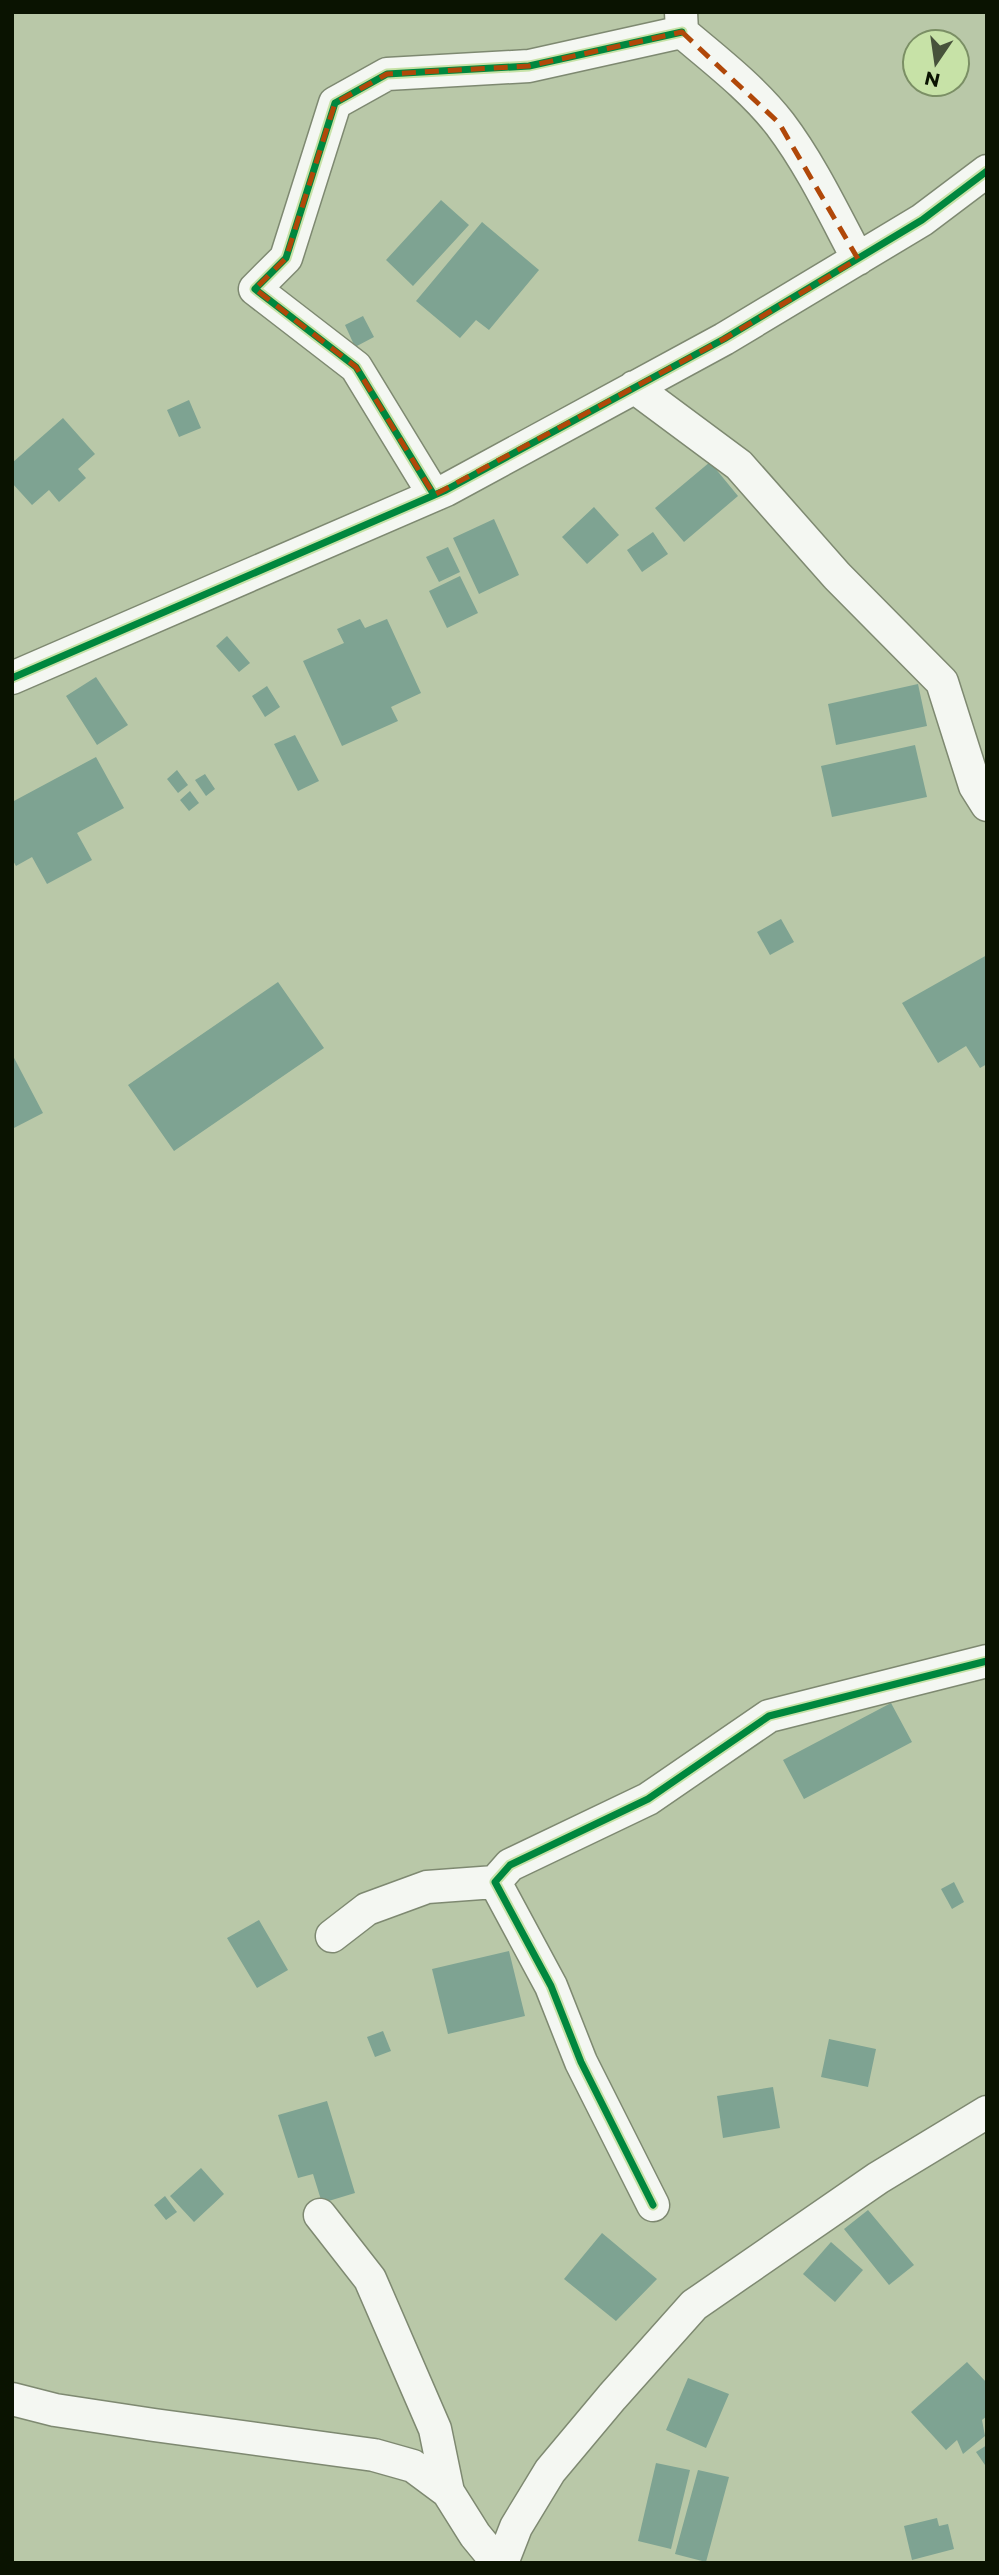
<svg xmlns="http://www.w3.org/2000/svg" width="999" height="2575" viewBox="0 0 999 2575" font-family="Montserrat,sans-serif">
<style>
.building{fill:#7ea392}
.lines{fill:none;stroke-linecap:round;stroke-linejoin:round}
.minor-casing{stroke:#7e8971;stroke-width:35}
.minor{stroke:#f4f7f2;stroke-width:32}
.cycleway-casing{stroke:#c7e2a7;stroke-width:11}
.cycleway{stroke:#00873e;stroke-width:7}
.marked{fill:none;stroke:#b04809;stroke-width:5;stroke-dasharray:14 9;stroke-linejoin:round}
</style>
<rect width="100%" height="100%" fill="#b9c8a8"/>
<path class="building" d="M441,200L469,225L413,286L386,260Z
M482,222L539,270L489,330L476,320L460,338L416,301Z
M363,316L374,337L355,347L345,325Z
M189,400L201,428L179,437L167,410Z
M63,418L95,454L78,469L86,478L59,502L49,490L32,505L12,483V463Z
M710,462L738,496L684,542L655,508Z
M594,507L619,535L587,564L562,537Z
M494,519L519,575L479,594L453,538Z
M653,532L668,554L642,572L627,550Z
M448,547L460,572L439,582L426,557Z
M460,576L478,613L447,628L429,591Z
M360,619L365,628L387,619L421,693L391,707L398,721L342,746L303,661L344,643L337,629Z
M227,636L250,663L239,672L216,646Z
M96,677L128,725L97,745L66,696Z
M918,684L927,726L836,745L828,704Z
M267,686L280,707L265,717L252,696Z
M295,735L319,781L298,791L274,744Z
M915,745L927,797L832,817L821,766Z
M96,757L124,808L77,833L92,860L47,884L32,857L16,866L12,859V802Z
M177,770L188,785L178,793L167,779Z
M205,774L215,789L206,796L195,780Z
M190,791L199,803L189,811L180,800Z
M781,919L794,942L770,955L757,932Z
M987,955V1064L980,1068L966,1046L938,1063L902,1003Z
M278,982L324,1048L174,1151L128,1085Z
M12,1054L43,1113L12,1129Z
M891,1703L912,1742L804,1799L783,1760Z
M954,1882L964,1902L952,1909L941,1889Z
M259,1920L288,1970L257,1988L227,1938Z
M509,1951L525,2016L448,2034L432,1969Z
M383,2031L391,2051L375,2057L367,2037Z
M829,2039L876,2049L868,2087L821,2077Z
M773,2087L780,2128L723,2138L717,2096Z
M327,2101L355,2193L322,2203L313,2174L298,2178L278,2115Z
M201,2168L224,2194L194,2222L170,2196Z
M165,2196L177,2212L166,2220L154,2205Z
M868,2210L914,2265L889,2285L844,2229Z
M602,2233L657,2279L616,2321L564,2279Z
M831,2242L863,2270L835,2302L803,2274Z
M967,2362L987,2383V2416L982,2420L985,2436L963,2454L957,2440L946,2450L911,2412Z
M688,2378L729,2394L706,2448L666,2430Z
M987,2445V2464L985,2465L976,2452Z
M656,2463L690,2470L671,2549L638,2541Z
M698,2470L729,2477L706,2562L675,2554Z
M937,2518L939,2526L948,2524L954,2549L912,2560L904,2526Z"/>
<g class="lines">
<g class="minor-casing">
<path id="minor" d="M681,12L682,32C715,60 753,89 780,124C811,165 834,214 858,259
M634,387L739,465L837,576L942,682L975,786L987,805
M434,495L356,367L255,289L286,258L335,103L387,74L529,66L682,32
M12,678L446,490L724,339L922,220L987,171
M332,1936L367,1909L427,1887L495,1882
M653,2205L581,2062L551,1986L495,1882L510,1865L648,1799L769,1716L987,1661
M12,2399L55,2410L154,2425L374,2455L413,2466L448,2492L435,2429L370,2279L320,2215
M448,2492L475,2535L498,2563
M502,2563L516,2527L550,2471L612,2397L694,2305L878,2178L987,2112"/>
</g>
<use href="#minor" class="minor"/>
<g class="cycleway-casing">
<path id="cycleway" d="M434,495L356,367L255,289L286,258L335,103L387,74L529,66L682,32
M12,678L446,490L724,339L922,220L987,171
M653,2205L581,2062L551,1986L495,1882L510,1865L648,1799L769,1716L987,1661"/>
</g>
<use href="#cycleway" class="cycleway"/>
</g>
<path class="marked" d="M682,32L779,123L858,259L724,339L434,495L356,367L255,289L286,258L335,103L387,74L529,66Z"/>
<rect width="999" height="2575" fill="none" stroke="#0a1301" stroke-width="28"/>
<g transform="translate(936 63) rotate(193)"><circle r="33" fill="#c7e2a7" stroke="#7b8f65" stroke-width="2"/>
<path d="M0-5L12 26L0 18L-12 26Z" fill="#47523b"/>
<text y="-10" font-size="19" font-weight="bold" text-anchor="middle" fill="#0a1301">N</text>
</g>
</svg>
